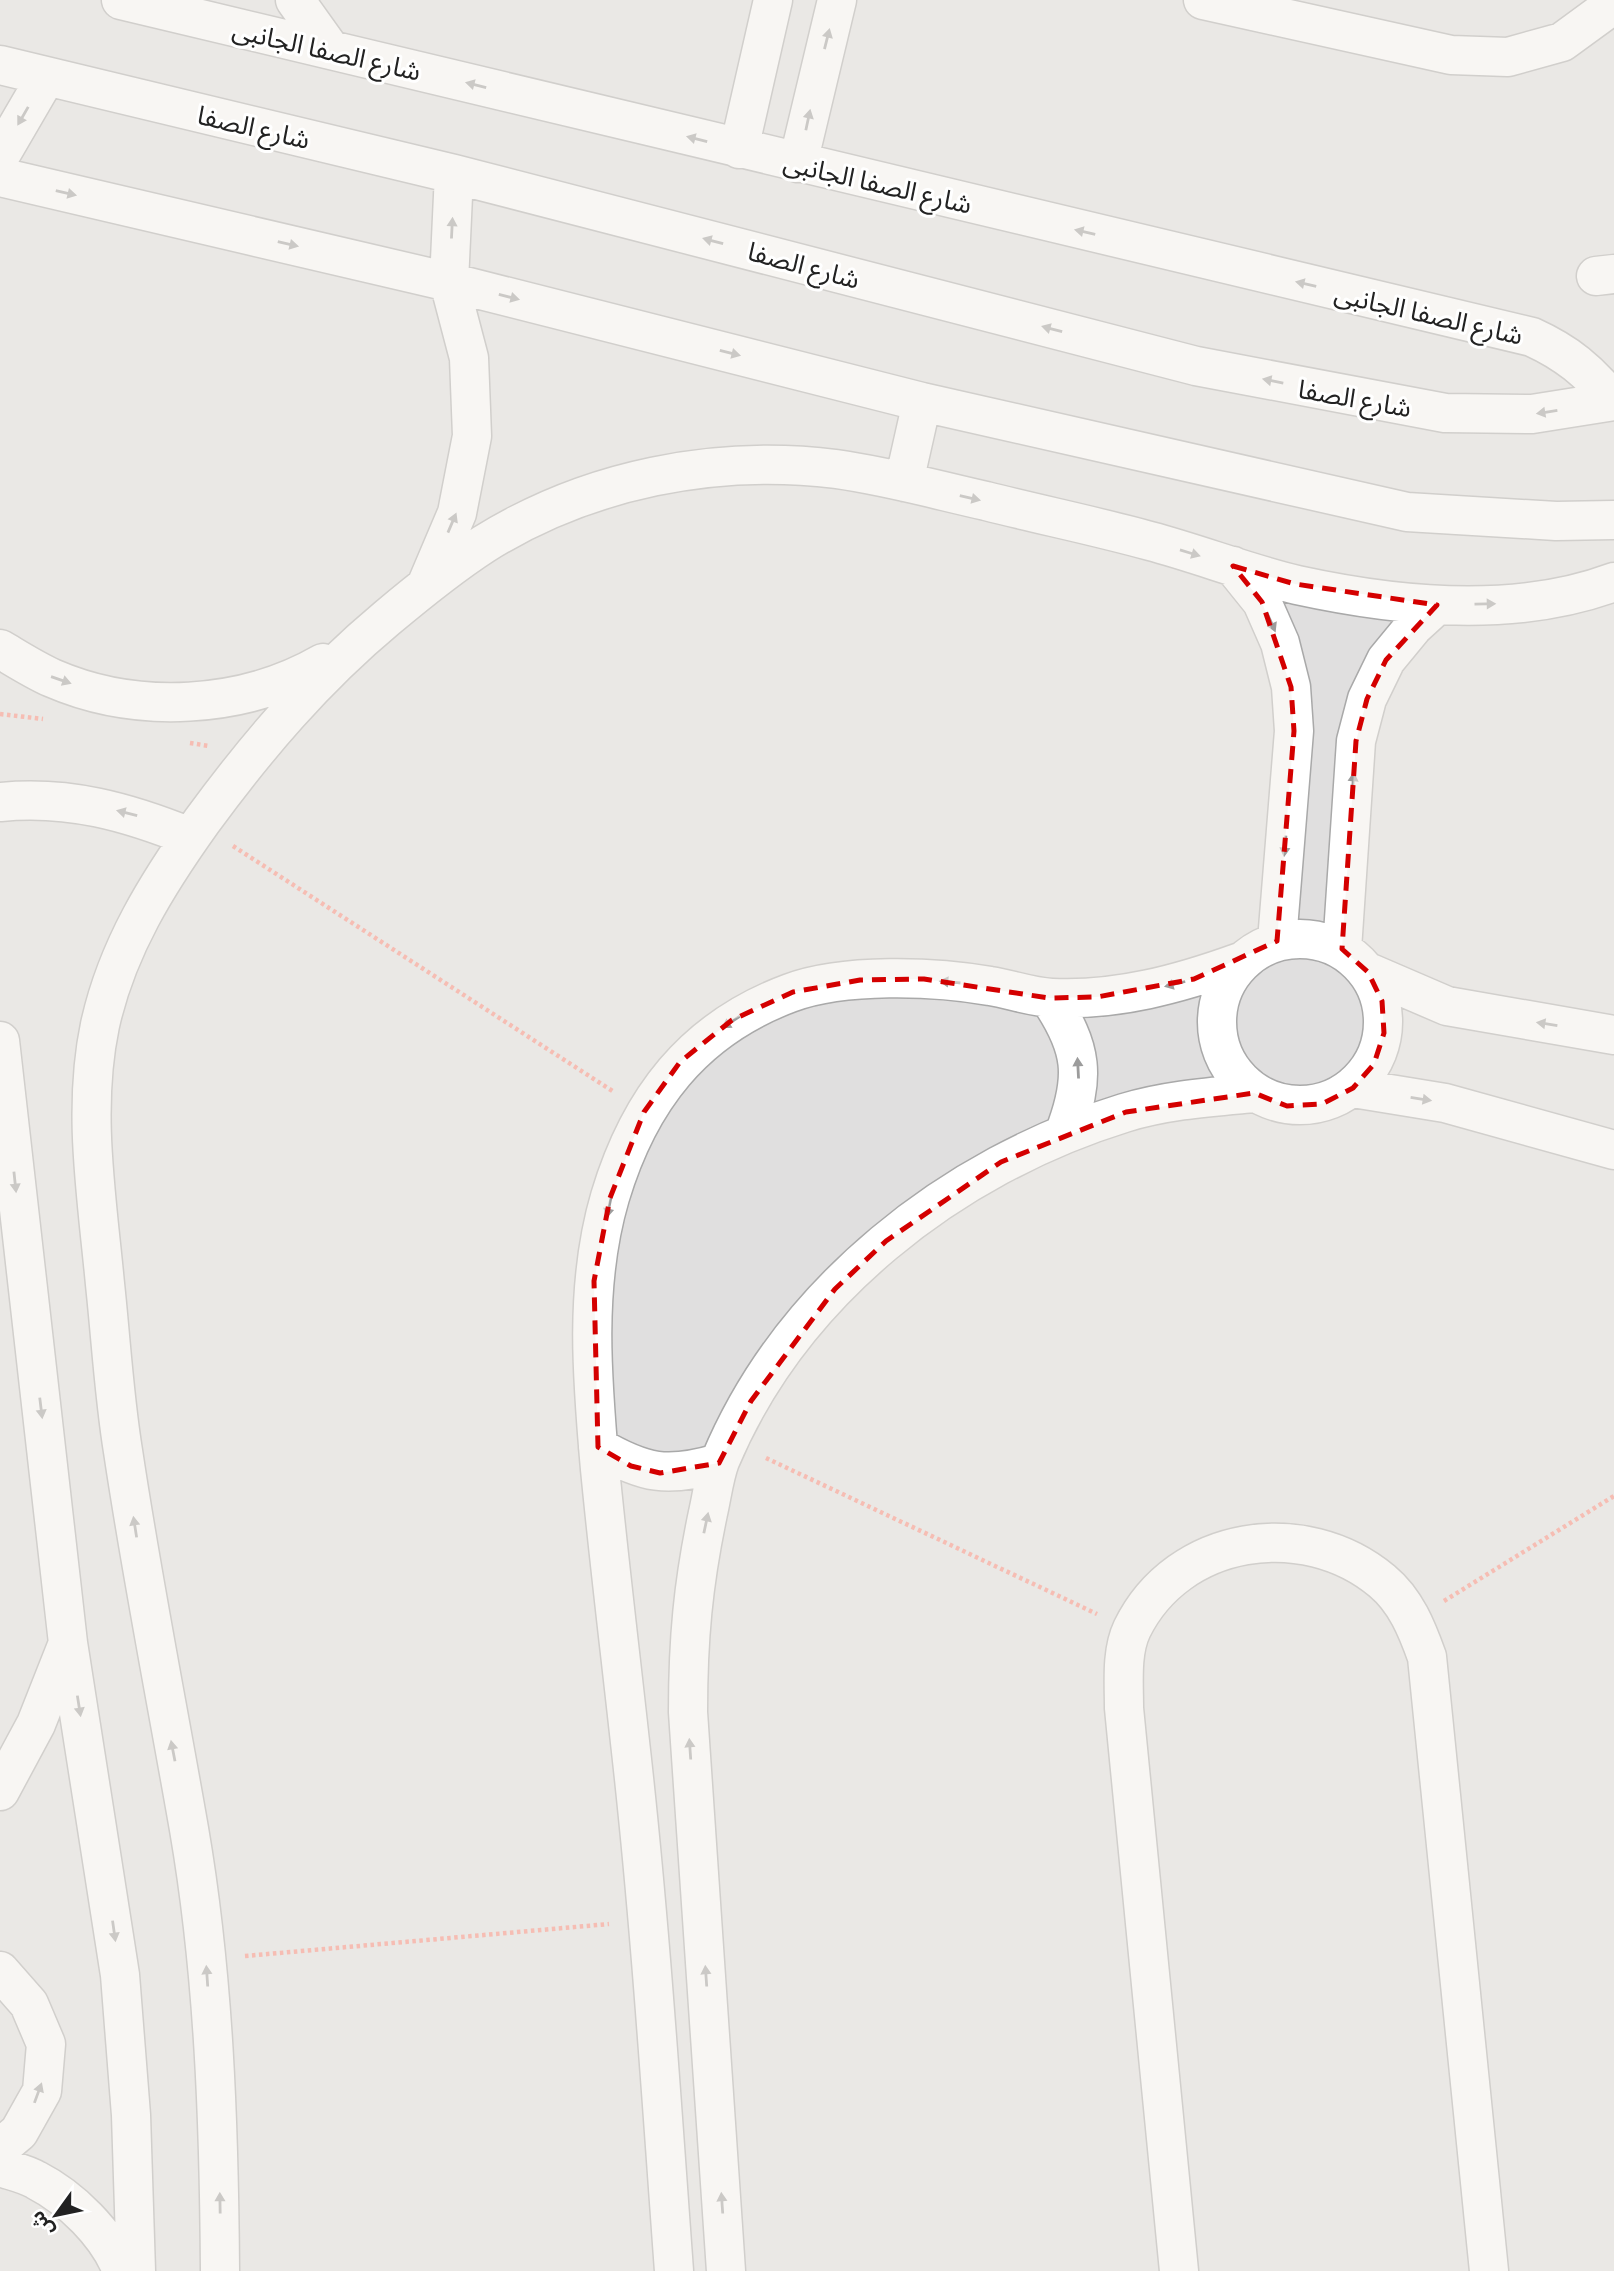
<svg xmlns="http://www.w3.org/2000/svg" width="1614" height="2271" viewBox="0 0 1614 2271" font-family="'Exo 2','Noto Sans Arabic',sans-serif">
<style>
.residential{fill:#e0dfdf}
.lines{fill:none;stroke-linecap:round;stroke-linejoin:round}
.minor-casing{stroke:#a9a9a9;stroke-width:41}
.path{stroke:#fa8072;stroke-width:4.5;stroke-dasharray:3.5 3.5;stroke-linecap:butt}
.minor{stroke:#fff;stroke-width:38}
.oneway{fill:#9c9c9c}
.marked{fill:none;stroke:#d40000;stroke-width:5;stroke-dasharray:14 9;stroke-linejoin:round}
.labels{text-anchor:middle;dominant-baseline:central;stroke-width:6;stroke-linejoin:round;paint-order:stroke}
.street-label{font-size:26px;fill:#222;stroke:#fff}
</style>
<rect width="100%" height="100%" fill="#f2efe9"/>
<path class="residential" d="M0,0H1614V2271H0Z"/>
<g class="lines">
<g class="minor-casing">
<path id="minor" d="M121,0L1532,337C1567,353 1589,371 1613,401
M295,0L330,49
M1203,0L1451,55L1508,57L1562,42L1614,4
M0,65L454,174L1196,366L1445,413L1532,414L1614,401
M739,149L773,0
M0,156L46,77
M798,163L837,0
M0,177L449,282L922,402L1407,512L1556,521L1614,520
M1596,276L1614,274
M904,482L922,402
M1233,566L1262,602L1280,643L1291,687L1294,731L1277,941
M426,586L457,513L472,436L469,358L449,282L454,174
M0,649C17,659 34,670 52,678C137,715 243,709 323,663
M0,802C68,795 128,812 190,837
M1217 1022a83 83 0 1 1 166 0a83 83 0 1 1-166 0Z
M1342,949L1356,741L1367,699L1386,660L1414,626L1437,605
M1368,972L1447,1006L1614,1035
M1049,998C1083,1048 1086,1077 1064,1134
M0,1041L68,1643L120,1975L131,2115L136,2271
M1353,1088L1445,1103L1614,1150
M598,1447C644,1474 668,1478 719,1463
M0,1791L36,1724L68,1643
M0,1971L29,2004L46,2044L42,2091L19,2132L0,2148
M0,2167C12,2171 26,2174 36,2180C71,2198 108,2234 122,2271
M220,2271C219,2123 214,1974 189,1829C167,1703 142,1578 123,1451C114,1396 111,1340 105,1284C97,1198 82,1110 100,1025C117,948 157,884 202,821C257,746 315,678 387,618C418,592 450,566 484,544C588,479 716,454 836,469C887,476 937,490 986,501C1041,515 1096,526 1150,541C1199,554 1247,573 1297,585C1398,607 1515,619 1614,582
M674,2271C661,2094 650,1918 630,1742C620,1651 609,1561 600,1469C592,1379 584,1285 610,1197C639,1100 693,1029 790,993C843,973 934,976 990,986C1010,989 1031,997 1052,998C1117,1001 1179,984 1240,962
M726,2271L688,1712C688,1639 693,1584 708,1513C712,1496 714,1477 720,1461C791,1291 952,1166 1124,1113C1166,1100 1211,1097 1254,1093
M1179,2271L1124,1708C1124,1683 1121,1652 1132,1629C1178,1535 1304,1516 1382,1581C1406,1601 1417,1629 1427,1657L1489,2271"/>
</g>
<path class="path" d="M0,714L43,719
M190,743L209,746
M233,846L614,1092
M766,1458L1097,1614
M1444,1601L1614,1496
M245,1956L609,1924"/>
<use href="#minor" class="minor"/>
</g>
<defs><path id="oneway-solid" d="M-6-.8H1V-3.2L6.5 0L1 3.2V.8H-6Z" transform="scale(1.75)"/></defs>
<g class="oneway">
<use href="#oneway-solid" transform="translate(827 39) rotate(-76)"/>
<use href="#oneway-solid" transform="translate(476 85) rotate(-166)"/>
<use href="#oneway-solid" transform="translate(23 116) rotate(120)"/>
<use href="#oneway-solid" transform="translate(808 120) rotate(-78)"/>
<use href="#oneway-solid" transform="translate(697 139) rotate(-166)"/>
<use href="#oneway-solid" transform="translate(66 193) rotate(13)"/>
<use href="#oneway-solid" transform="translate(452 228) rotate(-87)"/>
<use href="#oneway-solid" transform="translate(1085 232) rotate(-167)"/>
<use href="#oneway-solid" transform="translate(713 241) rotate(-165)"/>
<use href="#oneway-solid" transform="translate(288 244) rotate(13)"/>
<use href="#oneway-solid" transform="translate(1306 284) rotate(-167)"/>
<use href="#oneway-solid" transform="translate(509 297) rotate(14)"/>
<use href="#oneway-solid" transform="translate(1052 329) rotate(-165)"/>
<use href="#oneway-solid" transform="translate(730 353) rotate(14)"/>
<use href="#oneway-solid" transform="translate(1273 381) rotate(-169)"/>
<use href="#oneway-solid" transform="translate(1547 412) rotate(171)"/>
<use href="#oneway-solid" transform="translate(970 498) rotate(13)"/>
<use href="#oneway-solid" transform="translate(452 523) rotate(-67)"/>
<use href="#oneway-solid" transform="translate(1190 553) rotate(17)"/>
<use href="#oneway-solid" transform="translate(1485 604) rotate(-1)"/>
<use href="#oneway-solid" transform="translate(1271 622) rotate(66)"/>
<use href="#oneway-solid" transform="translate(61 680) rotate(19)"/>
<use href="#oneway-solid" transform="translate(1353 783) rotate(-86)"/>
<use href="#oneway-solid" transform="translate(127 813) rotate(-166)"/>
<use href="#oneway-solid" transform="translate(1285 846) rotate(95)"/>
<use href="#oneway-solid" transform="translate(950 982) rotate(-175)"/>
<use href="#oneway-solid" transform="translate(1175 984) rotate(166)"/>
<use href="#oneway-solid" transform="translate(731 1022) rotate(147)"/>
<use href="#oneway-solid" transform="translate(1547 1024) rotate(-171)"/>
<use href="#oneway-solid" transform="translate(1078 1068) rotate(-93)"/>
<use href="#oneway-solid" transform="translate(1421 1099) rotate(9)"/>
<use href="#oneway-solid" transform="translate(15 1182) rotate(84)"/>
<use href="#oneway-solid" transform="translate(609 1207) rotate(102)"/>
<use href="#oneway-solid" transform="translate(41 1408) rotate(83)"/>
<use href="#oneway-solid" transform="translate(706 1523) rotate(-78)"/>
<use href="#oneway-solid" transform="translate(135 1527) rotate(-99)"/>
<use href="#oneway-solid" transform="translate(79 1706) rotate(81)"/>
<use href="#oneway-solid" transform="translate(690 1749) rotate(-94)"/>
<use href="#oneway-solid" transform="translate(173 1751) rotate(-101)"/>
<use href="#oneway-solid" transform="translate(114 1931) rotate(82)"/>
<use href="#oneway-solid" transform="translate(207 1976) rotate(-94)"/>
<use href="#oneway-solid" transform="translate(706 1976) rotate(-94)"/>
<use href="#oneway-solid" transform="translate(38 2093) rotate(-70)"/>
<use href="#oneway-solid" transform="translate(220 2203) rotate(-91)"/>
<use href="#oneway-solid" transform="translate(722 2203) rotate(-94)"/>
</g>
<path d="M0 0H1614V2271H0ZM1233,566L1295,584L1437,605L1386,660L1367,699L1356,741L1342,949L1368,972L1382,1001L1384,1033L1374,1064L1353,1088L1322,1104L1287,1106L1254,1093L1126,1112L1001,1162L886,1241L835,1289L751,1401L719,1463L660,1473L631,1466L598,1447L594,1281L610,1198L644,1112L680,1062L732,1020L793,992L860,980L924,979L1049,998L1097,997L1194,979L1277,941L1294,731L1291,687L1262,602Z" fill="#f2efe9" fill-opacity=".55" fill-rule="evenodd"/>
<path class="marked" d="M1233,566L1295,584L1437,605L1386,660L1367,699L1356,741L1342,949L1368,972L1382,1001L1384,1033L1374,1064L1353,1088L1322,1104L1287,1106L1254,1093L1126,1112L1001,1162L886,1241L835,1289L751,1401L719,1463L660,1473L631,1466L598,1447L594,1281L610,1198L644,1112L680,1062L732,1020L793,992L860,980L924,979L1049,998L1097,997L1194,979L1277,941L1294,731L1291,687L1262,602Z"/>
<g class="labels">
<g class="street-label">
<text transform="translate(327 49) rotate(13)">شارع الصفا الجانبى</text>
<text transform="translate(254 126) rotate(13)">شارع الصفا</text>
<text transform="translate(878 182) rotate(13)">شارع الصفا الجانبى</text>
<text transform="translate(804 264) rotate(15)">شارع الصفا</text>
<text transform="translate(1429 313) rotate(13)">شارع الصفا الجانبى</text>
<text transform="translate(1355 397) rotate(10)">شارع الصفا</text>
</g>
</g>
<g transform="translate(56 2215) rotate(237)" stroke="#ffffff" stroke-width="5" paint-order="stroke">
<path d="M0-5L12 26L0 18L-12 26Z" fill="#222222"/>
<text y="-10" font-size="19" font-weight="bold" text-anchor="middle" fill="#222222">ش</text>
</g>
</svg>
